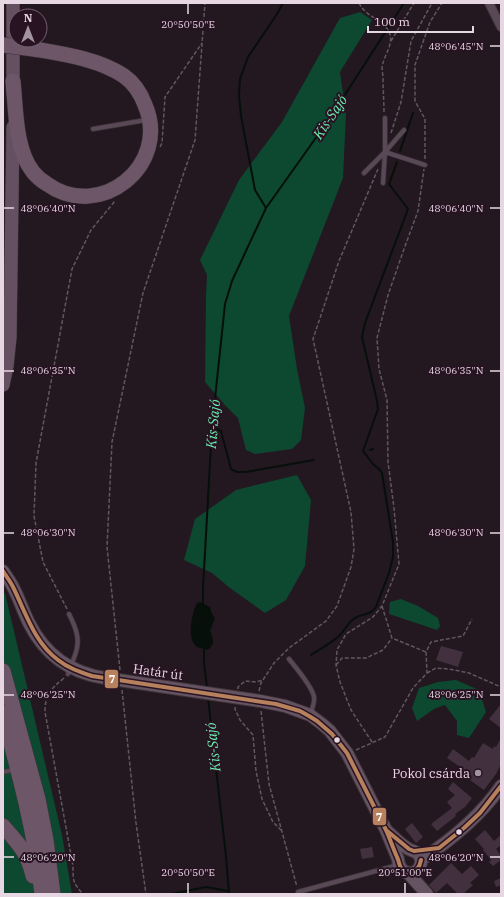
<svg xmlns="http://www.w3.org/2000/svg" width="504" height="897" viewBox="0 0 504 897" font-family="'IBM Plex Serif',serif">
<style>
.green{fill:#0d4830}
.water{fill:#060f0a}
.lines{fill:none;stroke-linecap:round;stroke-linejoin:round}
.stream{stroke:#060f0a;stroke-width:2}
.building{fill:#42303e}
.lane-casing{stroke:#3e343a;stroke-width:5.5}
.street-casing{stroke:#3e343a;stroke-width:10}
.secondary-casing{stroke:#3e343a;stroke-width:14}
.primary-casing{stroke:#3e343a;stroke-width:14}
.highway-casing{stroke:#3e343a;stroke-width:16}
.path{stroke:#63565f;stroke-width:1.5;stroke-dasharray:4 2;stroke-linecap:butt}
.lane{stroke:#594855;stroke-width:4}
.street{stroke:#594855;stroke-width:8}
.secondary{stroke:#665361;stroke-width:12}
.primary{stroke:#645060;stroke-width:13}
.highway{stroke:#6d5667;stroke-width:15}
.secondary-bridge-casing{stroke:#3e343a;stroke-width:14;stroke-linecap:butt}
.highway-bridge-casing{stroke:#3e343a;stroke-width:16;stroke-linecap:butt}
.secondary-bridge{stroke:#665361;stroke-width:12}
.highway-bridge{stroke:#6d5667;stroke-width:15}
.bus-1-casing{stroke:#281323;stroke-width:7}
.bus-1{stroke:#b6815c;stroke-width:4}
.ticks{fill:none;stroke:#e7d7e2;stroke-width:1.5}
.bus-dot{fill:#e7d7e2;stroke:#281323;stroke-width:1.5}
.poi-dot{fill:#a2949e;stroke:#281323;stroke-width:1.5}
.labels{text-anchor:middle;dominant-baseline:central;stroke-width:4;stroke-linejoin:round;paint-order:stroke}
.street-label{font-size:13px;fill:#e7d7e2;stroke:#281323}
.poi-label{font-size:13px;fill:#e7d7e2;stroke:#281323;text-anchor:end}
.water-label{font-size:14px;font-style:italic;fill:#6befae;stroke:#281323}
.ticks-label{font-size:10px;text-anchor:middle;fill:#e7d7e2;stroke:#281323;stroke-width:4;stroke-linejoin:round;paint-order:stroke}
.line-badge{stroke:#281323;stroke-width:1.5}
.badge-label{font-size:11px;text-anchor:middle;font-weight:bold;fill:#fff}
</style>
<rect width="100%" height="100%" fill="#231820"/>
<path class="green" d="M360,12L372,20L340,72L346,114L343,178L289,316L297,369L305,408L301,440L292,449L255,454L246,450L238,418L224,404L205,382L206,296L207,275L200,260L239,180L282,122L340,18Z
M297,475L311,500L305,566L286,600L265,613L230,588L212,573L184,560L195,519L236,490Z
M3,593H5L62,835L72,894H3Z
M401,599L418,606L438,618L440,626L437,630L389,614L390,602Z
M456,680L479,690L486,712L469,738L457,735V721L445,705L434,709L417,721L412,708L419,688L438,682Z"/>
<path class="water" d="M200,602L210,607L212,614L215,618L210,631C214,639 215,646 207,650C204,649 200,648 197,647C186,639 192,613 197,603Z"/>
<g class="lines">
<path class="stream" d="M400,151L413,113
M266,208L255,190L241,116L239,95L240,79L248,57L277,14L283,3
M212,427L221,431L231,469L237,472H246L314,460
M370,450L373,449
M363,451L378,409L377,401L362,337L365,323L408,209L389,184L397,162
M203,606V588L212,427L225,304L232,281L266,208L330,118L404,3
M204,646V663L207,688
M311,655C320,649 332,643 340,635C345,630 348,622 355,618C363,613 370,616 376,607L389,573L393,557V542L382,473L379,469L373,464L363,451
M208,698L226,856L229,894
M171,894L206,887L228,891"/>
</g>
<path class="building" d="M441,646L463,652L458,667L436,660Z
M501,704V728L489,719Z
M501,738V764L496,774L484,790L460,773L463,769L447,758L453,749L469,761L472,757L474,758L483,743L493,749L494,746L496,747Z
M453,782L472,798L465,807L455,814L456,816L437,831L431,824L452,808L447,802L455,795L448,789Z
M412,823L423,837L416,843L405,829Z
M485,830L494,841L501,835V845L496,849L501,856V860L493,866L489,862L491,860L483,850L484,849L475,839Z
M372,847L374,857L362,859L360,849Z
M451,863L462,874L471,866L479,875L470,883L473,885L463,894H458L447,883L436,893L429,885Z
M501,878V885L496,887L494,881Z"/>
<g class="lines">
<g class="lane-casing">
<path id="lane" d="M93,129L146,120
M385,152L425,165
M364,173L385,152L404,130
M383,183L385,152V118
M289,659C296,668 312,686 314,697C315,703 312,708 311,713
M68,674C72,661 80,649 77,635C76,628 72,620 69,614
M3,772L14,770
M298,892L398,865"/>
</g>
<g class="street-casing">
<path id="street" d="M489,3L501,27"/>
</g>
<g class="secondary-casing">
<path id="secondary" d="M3,571C6,576 10,581 13,587C19,598 23,611 29,623C45,655 70,673 105,678
M260,701L285,706L310,715L322,724L330,731L347,753L386,830L398,859C399,877 420,877 421,862C421,859 420,856 418,854C415,850 410,851 407,848C399,843 393,836 386,830
M421,860C451,840 480,817 501,786
M408,873L427,894"/>
</g>
<g class="primary-casing">
<path id="primary" d="M13,3V92
M3,385L7,366L10,337L13,127"/>
</g>
<g class="highway-casing">
<path id="highway" d="M13,81C16,110 15,149 33,172C37,177 42,181 47,184C100,222 171,165 145,105C141,94 134,83 124,76C99,59 63,54 34,49
M3,671L38,799L46,840L53,894
M3,713C19,773 35,832 42,894
M3,826C18,843 28,853 33,876"/>
</g>
<path class="path" d="M359,3C365,16 381,19 388,30C395,41 386,52 383,63C381,67 383,73 383,78C383,90 384,101 384,113
M391,41L414,3
M391,133L401,102L411,41L432,3
M160,147L162,143L164,112L165,97L202,43
M425,159V119L415,101V65L430,22L442,3
M382,606L392,638L426,652
M67,609L43,562L34,516L36,463L72,269L91,230L115,201
M336,665L342,658H366L383,650L392,638
M120,670L107,547L112,442L143,293L195,140L205,3
M427,673L436,668L449,669L469,673L501,687
M64,678C51,689 45,694 45,712L73,866C73,881 73,883 83,894
M238,689V687L245,681L256,682L263,680
M122,690L136,823L146,894
M259,691L261,683L274,663L289,648L326,621L337,606L351,567L354,549L351,512L313,339L339,261L378,169
M235,707V709L240,720L253,735L256,771L262,799L273,822L281,830
M261,711L269,784L297,887
M372,742L351,710L340,682L336,665L337,650L346,634L373,617L382,606L399,564L394,508L388,462L387,400L379,369L377,338L388,295L404,249L418,211L424,169
M356,750L385,737L413,688L427,673L426,652L431,642L463,636L472,619"/>
<use href="#lane" class="lane"/>
<use href="#street" class="street"/>
<use href="#secondary" class="secondary"/>
<use href="#primary" class="primary"/>
<use href="#highway" class="highway"/>
<g class="secondary-bridge-casing">
<path id="secondary-bridge" d="M105,678L260,701"/>
</g>
<g class="highway-bridge-casing">
<path id="highway-bridge" d="M3,45L34,49"/>
</g>
<use href="#secondary-bridge" class="secondary-bridge"/>
<use href="#highway-bridge" class="highway-bridge"/>
<g class="bus-1-casing">
<path id="bus-1" d="M3,571C6,576 10,581 13,587C26,613 34,642 58,660C68,668 80,672 92,676L276,704L300,711L309,716L317,721L332,734L347,753L386,830L409,849L414,851L439,848L464,828L480,813L501,786
M386,830C390,839 393,848 397,857C399,861 399,865 401,868C404,872 408,874 412,872C418,871 420,865 421,860"/>
</g>
<use href="#bus-1" class="bus-1"/>
</g>
<path class="ticks" d="M188,4V14M490,46H500M4,208H14M490,208H500M4,371H14M490,371H500M4,533H14M490,533H500M4,695H14M490,695H500M4,857H14M490,857H500M188,883V893M405,883V893"/>
<g class="bus-dot">
<circle cx="337" cy="740" r="3.5"/>
<circle cx="459" cy="832" r="3.5"/>
</g>
<circle class="poi-dot" cx="478" cy="773" r="4"/>
<g class="labels">
<g class="street-label">
<text transform="translate(158 672) rotate(8)">Határ út</text>
</g>
<g class="poi-label">
<text x="470" y="773">Pokol csárda</text>
</g>
<g class="water-label">
<text transform="translate(330 117) rotate(-56)">Kis-Sajó</text>
<text transform="translate(213 424) rotate(-85)">Kis-Sajó</text>
<text transform="translate(213 747) rotate(-96)">Kis-Sajó</text>
</g>
</g>
<g class="ticks-label">
<text x="188" y="28">20°50'50"E</text>
<text x="456" y="50">48°06'45"N</text>
<text x="48" y="212">48°06'40"N</text>
<text x="456" y="212">48°06'40"N</text>
<text x="48" y="374">48°06'35"N</text>
<text x="456" y="374">48°06'35"N</text>
<text x="48" y="536">48°06'30"N</text>
<text x="456" y="536">48°06'30"N</text>
<text x="48" y="698">48°06'25"N</text>
<text x="456" y="698">48°06'25"N</text>
<text x="48" y="861">48°06'20"N</text>
<text x="456" y="861">48°06'20"N</text>
<text x="188" y="876">20°50'50"E</text>
<text x="405" y="876">20°51'00"E</text>
</g>
<g class="line-badge">
<rect x="104" y="669" width="15" height="20" rx="4" fill="#b6815c"/>
<rect x="372" y="807" width="15" height="19" rx="4" fill="#b6815c"/>
</g>
<g class="badge-label">
<text x="112" y="683">7</text>
<text x="379" y="821">7</text>
</g>
<rect width="504" height="897" fill="none" stroke="#e7d7e2" stroke-width="8"/>
<g transform="translate(28 28)"><circle r="19" fill="#281323" stroke="#74616f"/>
<path d="M0-3L7 15L0 10L-7 15Z" fill="#a2949e"/>
<text y="-6" font-size="11" font-weight="bold" text-anchor="middle" fill="#e7d7e2">N</text>
</g>
<path d="M368 26v6h105v-6" fill="none" stroke="#e7d7e2" stroke-width="2"/>
<text x="374" y="26" font-size="12" fill="#e7d7e2" stroke="#281323" stroke-width="3" paint-order="stroke">100 m</text>
</svg>
